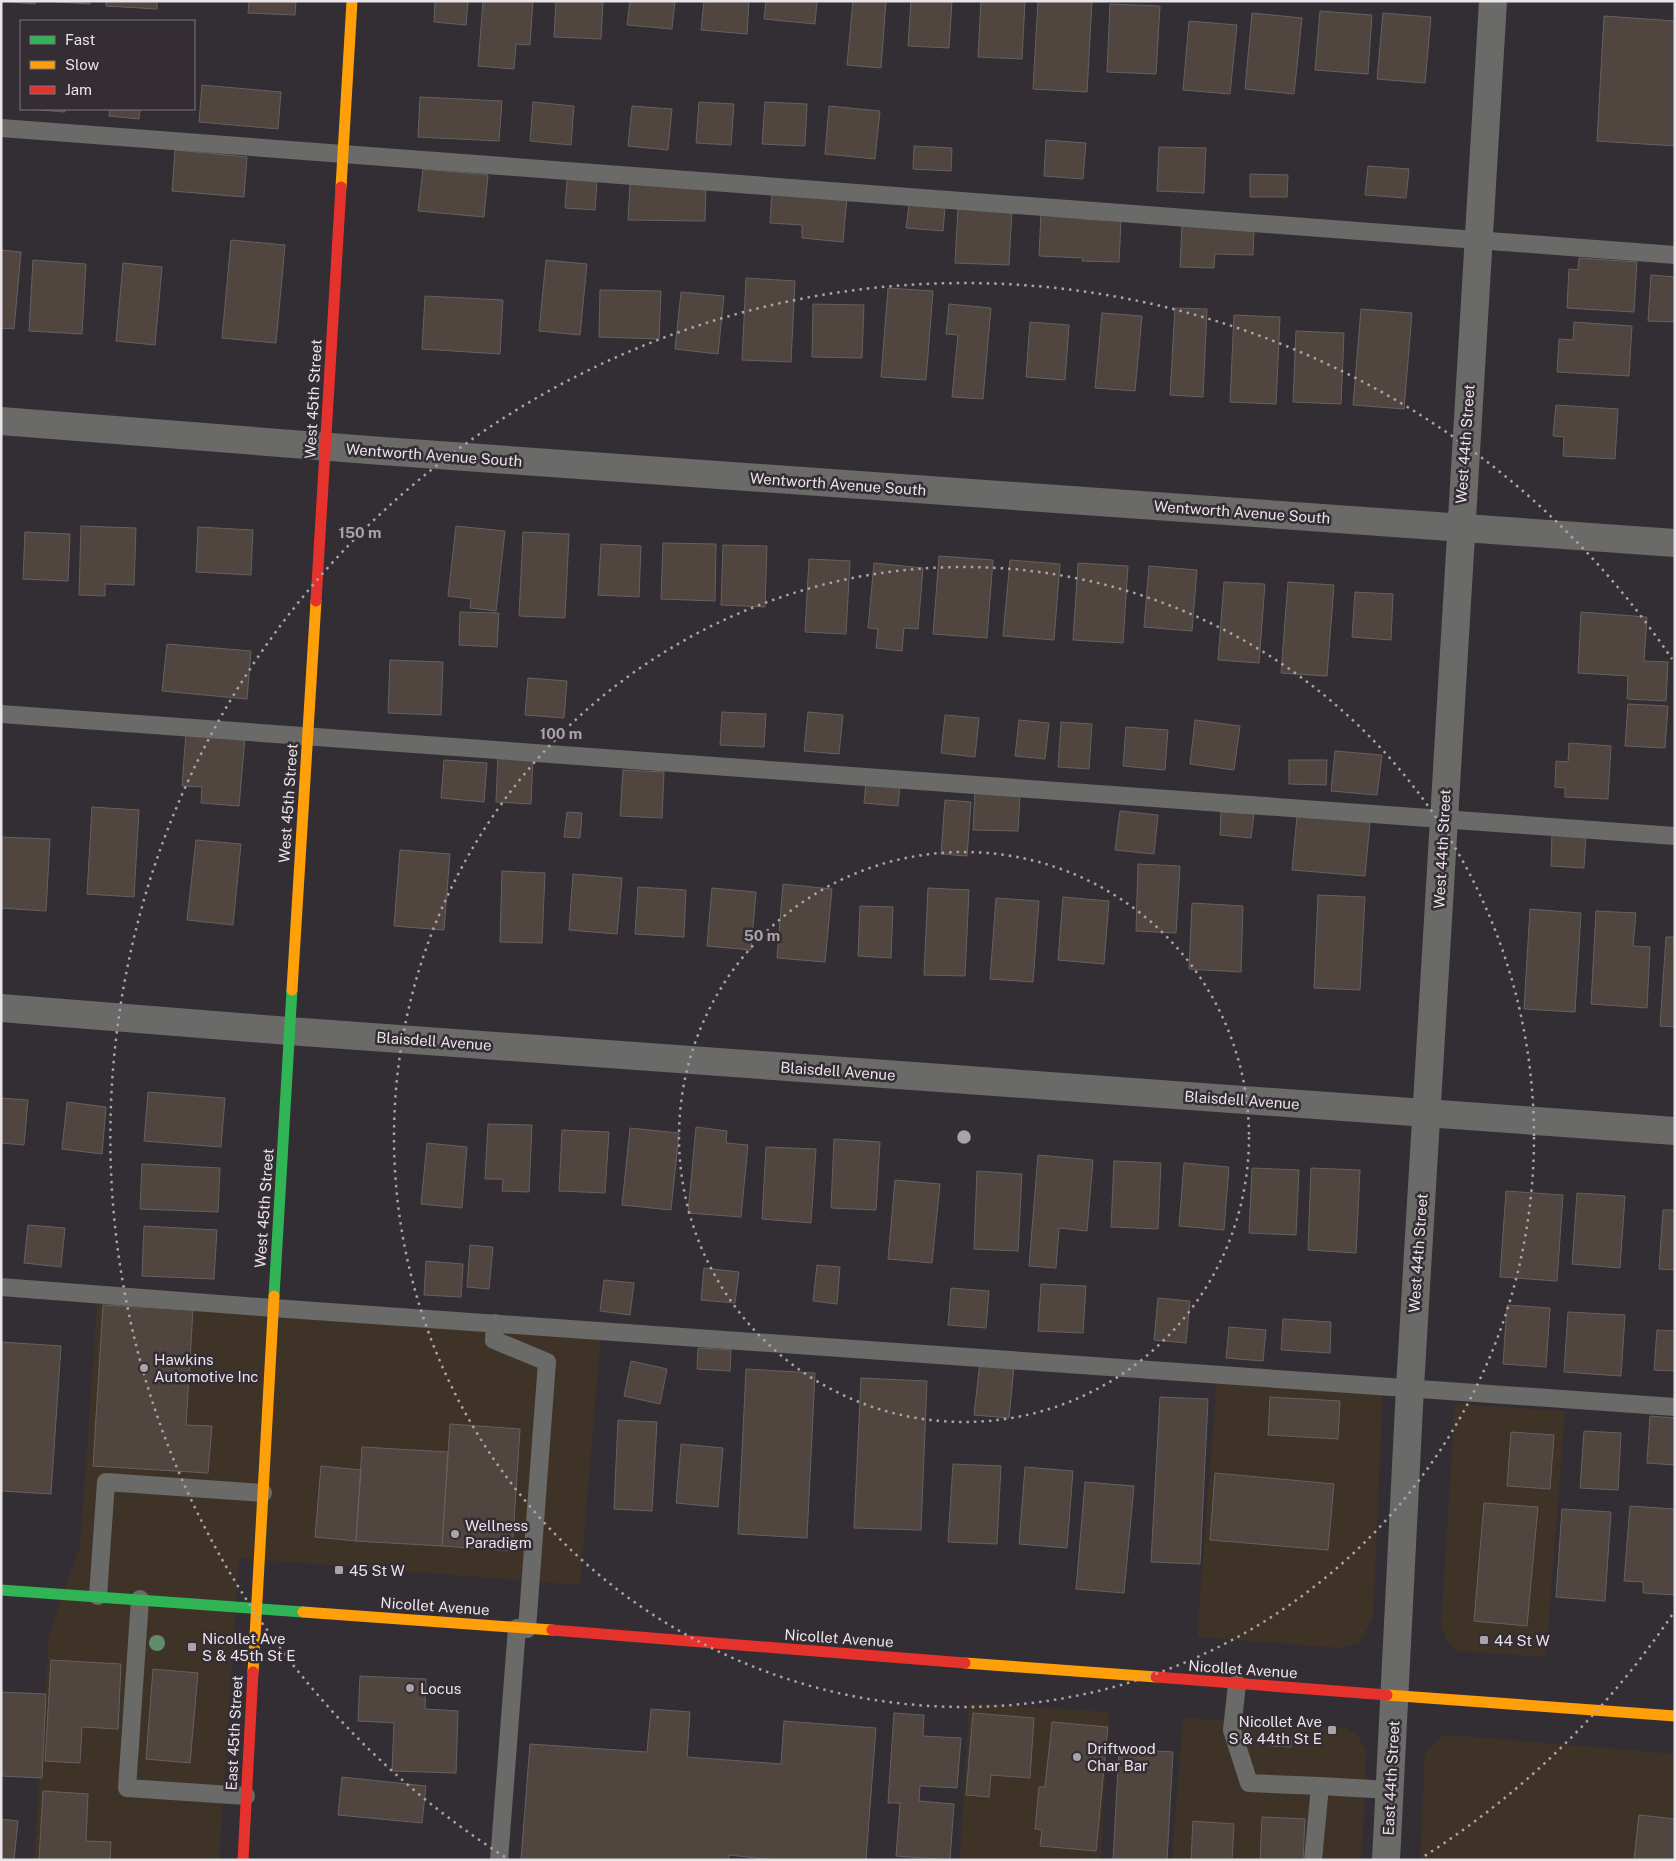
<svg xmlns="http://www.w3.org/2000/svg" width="1676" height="1861" viewBox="0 0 1676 1861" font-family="'Public Sans',sans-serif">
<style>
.commercial{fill:#3f3328}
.building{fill:#51453f;stroke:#646162}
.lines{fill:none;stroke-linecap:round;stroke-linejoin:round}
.lane{stroke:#6a6a69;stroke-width:18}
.street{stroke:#6a6a69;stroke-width:28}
.fast{stroke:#30b455;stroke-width:11}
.slow{stroke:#ff9f0a;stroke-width:11}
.jam{stroke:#e5322d;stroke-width:11}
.tree{fill:#608c6c}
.ring{fill:none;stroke:#a9a4a9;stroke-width:2.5;stroke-dasharray:2.5 5}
.poi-dot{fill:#a9a4a9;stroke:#342d34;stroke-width:2}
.labels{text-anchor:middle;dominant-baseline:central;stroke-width:5;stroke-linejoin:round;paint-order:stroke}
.street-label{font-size:15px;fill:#e9e4e9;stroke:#342d34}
.poi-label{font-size:15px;fill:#e9e4e9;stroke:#342d34;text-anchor:start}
.centre{fill:#a9a4a9;stroke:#342d34;stroke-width:2.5}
.ring-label{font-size:15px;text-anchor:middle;font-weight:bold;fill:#a9a4a9;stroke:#342d34;stroke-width:5;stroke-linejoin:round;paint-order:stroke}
</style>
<rect width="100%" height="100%" fill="#332e33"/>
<path class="commercial" d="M98,1290L601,1332L580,1585L239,1558L219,1860H34L49,1635L80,1546Z
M1217,1378L1383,1391L1373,1618L1359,1643L1341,1648L1197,1637Z
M1455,1404L1565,1411L1546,1657L1457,1651L1446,1640L1441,1625Z
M969,1703L1109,1712L1100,1860H960Z
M1183,1718L1344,1727L1358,1736L1366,1752L1362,1860H1172Z
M1452,1735L1675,1754V1860H1420L1425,1753L1442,1736Z"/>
<path class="building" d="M1,1H35V4Z
M42,1H90V4Z
M106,1H157V9L106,6Z
M249,1H296L295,15L248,13Z
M435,1H468L466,25L434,22Z
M483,1H533L530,45L516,44L514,69L478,66Z
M556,1H603L601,39L554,37Z
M630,1H675L672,29L627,25Z
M704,1H749L747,34L701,30Z
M766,1H817L815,24L764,19Z
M853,1H886L881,68L847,65Z
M911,1H952L949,48L908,46Z
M981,1H1025L1022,59L978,57Z
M1038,1H1092L1087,92L1033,89Z
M1110,4L1160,6L1156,74L1107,72Z
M1320,11L1372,15L1368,74L1315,70Z
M1252,13L1302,18L1294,94L1245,89Z
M1383,13L1431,17L1425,83L1377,79Z
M1604,16L1675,21V146L1597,141Z
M1189,21L1237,25L1230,94L1183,90Z
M202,85L281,92L278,129L199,122Z
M420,97L502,101L499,141L418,137Z
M533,102L574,106L571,145L530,141Z
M699,102L734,104L731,145L696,143Z
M765,102L807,104L805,146L762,144Z
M632,106L672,109L668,150L628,146Z
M829,106L880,111L875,159L825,154Z
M29,109H65V112Z
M110,109H140L139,119L109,116Z
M1046,140L1086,143L1083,179L1044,176Z
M914,146L952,148L951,171L913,169Z
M1159,147L1206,148L1204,193L1157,191Z
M175,150L247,157L244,197L172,191Z
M1368,166L1409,169L1406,198L1365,195Z
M423,169L488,175L484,217L418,211Z
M1250,174L1288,175L1287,197H1250Z
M567,179L597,181L595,210L565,208Z
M630,184L706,185L705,221L628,220Z
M772,191L847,197L843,242L802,238V225L770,223Z
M909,205L945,208L943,231L906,228Z
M958,208L1012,210L1009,265L955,263Z
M1041,212L1084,214L1083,219L1121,221L1119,262L1082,261L1083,258L1039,256Z
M1182,226L1254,229L1253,255L1215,254L1214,268L1180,267Z
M231,240L285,245L276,343L222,338Z
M1,250L21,252L14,329L1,328Z
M1579,258L1637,262L1634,312L1567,308L1569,269L1578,270Z
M33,260L86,264L82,334L29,331Z
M546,260L587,264L580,335L539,331Z
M123,263L162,267L155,345L116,341Z
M1651,275L1675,277V322L1648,321Z
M746,278L795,281L791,362L742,360Z
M888,288L933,291L926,380L881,377Z
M600,290L661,291L659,339L599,337Z
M681,292L724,296L718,354L675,349Z
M425,296L503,300L500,354L422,349Z
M813,304L864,305L862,358L812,357Z
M949,304L991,308L983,399L952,397L958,335L946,334Z
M1175,308L1207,309L1203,397L1170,395Z
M1361,309L1412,313L1404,409L1353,405Z
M1102,313L1142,316L1135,391L1095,388Z
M1234,315L1280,317L1276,404L1230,402Z
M1030,322L1069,325L1065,380L1026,377Z
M1574,322L1632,326L1629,376L1557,372L1559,339L1573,340Z
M1296,331L1344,333L1341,404L1293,402Z
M1556,405L1618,409L1615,459L1563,456L1564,437L1553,436Z
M81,526L136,528L134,585L105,584V596L79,595Z
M456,526L505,531L496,611L470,608L471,599L448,596Z
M198,527L253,530L251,575L196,572Z
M25,532L70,534L68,581L23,579Z
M523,532L569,534L565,618L519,616Z
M663,543L716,544L715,601L661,599Z
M601,544L641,546L639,597L598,595Z
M723,545L767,546L765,607L721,605Z
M939,556L993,560L987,638L933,634Z
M809,559L850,561L846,634L805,632Z
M1010,560L1060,564L1054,640L1003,636Z
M874,563L923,568L918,629L904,628L902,651L876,648L878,629L868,628Z
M1078,563L1128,566L1123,643L1073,640Z
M1149,566L1197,570L1192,631L1144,627Z
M1224,582L1265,584L1259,663L1218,660Z
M1288,582L1334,585L1327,676L1281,673Z
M1355,592L1393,594L1391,640L1352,637Z
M460,612L499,613L497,647L459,645Z
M1581,612L1647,617L1644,661L1668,662L1666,701L1627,699L1628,676L1578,673Z
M167,644L251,651L247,699L162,691Z
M390,660L443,662L441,715L388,713Z
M528,678L567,681L564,718L525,715Z
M1628,704L1668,706L1665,748L1625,746Z
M722,712L766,714L764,747L720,745Z
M808,712L843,715L839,754L804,751Z
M945,715L979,718L975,757L941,753Z
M1019,720L1049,723L1045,759L1015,756Z
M1195,720L1240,726L1234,770L1190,764Z
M1061,722L1092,724L1089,769L1058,767Z
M1126,727L1168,730L1165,770L1123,766Z
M186,732L245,737L239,806L201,803L202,787L182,786Z
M1569,743L1611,746L1608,799L1565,797V788L1555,787L1556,761L1568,762Z
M1335,751L1382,755L1377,795L1331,791Z
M498,755L533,757L531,804L496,802Z
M444,760L487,763L484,802L441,798Z
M1289,760H1327L1326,785L1289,784Z
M623,770L664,772L662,818L620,816Z
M866,782L900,785L898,806L864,803Z
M975,792L1020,794L1018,831L973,830Z
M945,800L971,802L967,856L941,854Z
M92,807L139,810L134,897L87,894Z
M1120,811L1158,815L1154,854L1115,850Z
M567,812L582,813L580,838L564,837Z
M1221,812L1254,814L1251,838L1220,835Z
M1297,816L1370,822L1365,876L1292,870Z
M1552,833L1586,835L1584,868L1551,866Z
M1,837L50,839L46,911L1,908Z
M196,840L241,844L233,925L187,920Z
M400,850L450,854L444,930L394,926Z
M1138,864L1180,866L1176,933L1136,931Z
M502,871L545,873L542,943L500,942Z
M573,874L622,878L617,934L569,930Z
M783,884L832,889L825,962L777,958Z
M638,887L686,890L684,937L635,934Z
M712,888L756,892L751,950L707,946Z
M928,888L969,890L965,976L924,975Z
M1318,895L1365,897L1360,990L1314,988Z
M1063,897L1109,901L1104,964L1058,960Z
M996,898L1039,901L1033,982L990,979Z
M1192,903L1243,906L1241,972L1189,969Z
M860,906L893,907L891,958L858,956Z
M1530,909L1581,913L1575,1012L1524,1009Z
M1596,911L1636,913L1633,946L1650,947L1647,1008L1591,1004Z
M1666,937H1675V1027L1660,1026Z
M148,1092L225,1098L221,1147L144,1141Z
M1,1098L28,1100L24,1145L1,1143Z
M67,1102L106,1107L102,1154L62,1149Z
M488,1124L532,1125L529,1192L502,1191L503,1179H485Z
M696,1127L727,1131L726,1143L748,1145L741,1217L688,1213Z
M630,1128L679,1133L671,1210L622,1205Z
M562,1130L609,1132L605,1193L559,1191Z
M834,1139L880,1142L876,1210L831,1208Z
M427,1143L467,1147L462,1208L421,1204Z
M766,1147L816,1149L811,1223L762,1219Z
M1038,1155L1093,1160L1087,1231L1059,1228L1056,1268L1029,1266Z
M1114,1161L1161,1163L1158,1229L1111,1227Z
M1184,1163L1229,1167L1224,1230L1179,1226Z
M142,1164L220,1168L218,1212L140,1209Z
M1252,1168L1299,1170L1296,1235L1249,1233Z
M1311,1168L1360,1170L1356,1253L1308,1250Z
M977,1171L1022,1174L1018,1251L974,1249Z
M895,1180L940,1184L932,1263L888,1259Z
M1506,1191L1563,1195L1557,1281L1500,1277Z
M1577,1193L1625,1196L1620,1268L1572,1264Z
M1663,1210H1675V1270L1659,1269Z
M28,1225L65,1228L61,1267L24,1263Z
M144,1226L217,1230L214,1279L142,1276Z
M470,1245L493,1247L489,1289L467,1287Z
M426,1261L463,1264L461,1297L424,1295Z
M817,1265L840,1267L837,1304L813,1301Z
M704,1268L739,1272L735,1303L701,1300Z
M604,1280L634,1283L630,1315L600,1311Z
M1041,1284L1086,1286L1083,1333L1038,1331Z
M951,1288L989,1291L986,1328L948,1325Z
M1158,1298L1190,1301L1186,1343L1154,1340Z
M103,1305L193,1310L186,1425L212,1426L208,1473L93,1466Z
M1507,1305L1550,1308L1546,1367L1503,1364Z
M1568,1312L1625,1315L1621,1376L1564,1372Z
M1283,1319L1331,1322L1330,1353L1281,1350Z
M1229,1327L1266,1330L1263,1361L1226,1358Z
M1657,1330L1675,1331V1371L1654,1370Z
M1,1342L61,1346L51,1494L1,1491Z
M698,1348L731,1350L730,1371L697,1369Z
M631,1361L667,1369L660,1404L624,1396Z
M980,1362L1014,1366L1009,1418L974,1415Z
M746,1369L815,1373L807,1538L738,1534Z
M861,1378L927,1381L921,1530L854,1528Z
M1160,1397L1208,1399L1200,1564L1151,1562Z
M1270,1397L1340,1401L1338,1439L1268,1435Z
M1650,1416L1675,1418V1465L1647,1463Z
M618,1420L657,1422L652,1511L614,1509Z
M450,1424L520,1429L512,1551L442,1546Z
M1584,1431L1621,1433L1618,1490L1580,1488Z
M1511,1432L1554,1435L1550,1489L1507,1486Z
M681,1444L723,1448L718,1507L676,1503Z
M362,1447L448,1452L442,1546L356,1541Z
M953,1464L1001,1466L997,1544L948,1542Z
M321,1466L361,1470L356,1541L315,1537Z
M1025,1467L1073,1471L1067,1548L1019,1544Z
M1215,1473L1334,1484L1328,1550L1210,1540Z
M1085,1482L1134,1486L1124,1593L1076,1589Z
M1484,1503L1538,1507L1527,1626L1474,1621Z
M1630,1506L1675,1509V1595L1643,1593V1582L1624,1581Z
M1562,1509L1611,1512L1605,1601L1556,1597Z
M51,1660L121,1664L118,1729L82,1727L80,1763L45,1761Z
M153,1669L198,1673L190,1763L146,1759Z
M360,1676L426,1679L425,1709L458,1711L456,1773L392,1771L394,1723L358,1721Z
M1,1692L46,1694L42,1778L1,1776Z
M651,1709L690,1712L687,1757L781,1764L784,1721L876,1728L866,1860H774L729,1855V1860H521L530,1744L647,1752Z
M894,1713L924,1715L923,1736L961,1738L957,1788L920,1786L919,1801L954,1804L950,1860L896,1856L900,1803H888Z
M973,1713L1034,1718L1030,1778L991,1775L989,1797L966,1795Z
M1052,1722L1108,1727L1096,1851L1040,1846L1042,1830L1035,1829L1039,1787H1045Z
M1270,1736L1292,1738L1291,1747L1270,1746Z
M1119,1749L1173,1752L1167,1860H1113Z
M342,1777L426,1786L422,1823L338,1815Z
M43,1791L88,1794L86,1841L111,1842L110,1860H39Z
M1639,1815L1675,1819V1860H1634Z
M1262,1817L1305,1819L1303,1860H1260Z
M1,1819L18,1821L14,1860H1Z
M1193,1821L1234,1824L1232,1860H1191Z"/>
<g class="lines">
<path class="lane" d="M1,128L1675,255
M1,714L1675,836
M1,1287L273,1308L1675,1407
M495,1323L494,1340L547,1362L527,1629
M98,1596L106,1482L263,1493
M140,1599L127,1788L246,1796
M1237,1684L1232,1730L1249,1783L1320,1786
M499,1860L517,1628
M1313,1860L1320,1786L1390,1790"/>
<path class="street" d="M1,421L382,451L1675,543
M1,1008L289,1031L1675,1131
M1386,1860L1410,1387L1493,1"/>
<path class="fast" d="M274,1296L292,990
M1,1590L303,1612"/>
<path class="slow" d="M341,187L352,1
M292,990L316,601
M303,1612L552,1630
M965,1663L1156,1677
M253,1672L274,1296
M1387,1695L1675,1716"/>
<path class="jam" d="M316,601L341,187
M552,1630L965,1663
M1156,1677L1387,1695
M243,1860L253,1672"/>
</g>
<circle class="tree" cx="157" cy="1643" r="8"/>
<g class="ring">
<circle cx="964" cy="1137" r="285"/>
<circle cx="964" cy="1137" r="570"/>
<path d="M1672 1615A854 854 0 0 1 1423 1857M505 1857A854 854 0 1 1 1672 659"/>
</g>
<g class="poi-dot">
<circle cx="144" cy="1368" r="5"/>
<circle cx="455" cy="1534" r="5"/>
<rect x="334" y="1565" width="10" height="10" rx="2.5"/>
<rect x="1479" y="1635" width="10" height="10" rx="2.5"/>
<rect x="187" y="1642" width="10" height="10" rx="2.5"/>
<circle cx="410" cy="1688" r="5"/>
<rect x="1327" y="1725" width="10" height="10" rx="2.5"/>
<circle cx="1077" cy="1757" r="5"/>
</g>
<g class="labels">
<g class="street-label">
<text transform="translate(313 399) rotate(-87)">West 45th Street</text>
<text transform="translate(1465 444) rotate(-86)">West 44th Street</text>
<text transform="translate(434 455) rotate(4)">Wentworth Avenue South</text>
<text transform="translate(838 484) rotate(4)">Wentworth Avenue South</text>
<text transform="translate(1242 512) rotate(4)">Wentworth Avenue South</text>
<text transform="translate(288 803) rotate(-86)">West 45th Street</text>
<text transform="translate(1442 849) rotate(-87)">West 44th Street</text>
<text transform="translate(434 1041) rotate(4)">Blaisdell Avenue</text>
<text transform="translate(838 1071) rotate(4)">Blaisdell Avenue</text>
<text transform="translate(1242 1100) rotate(4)">Blaisdell Avenue</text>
<text transform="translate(264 1208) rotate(-86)">West 45th Street</text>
<text transform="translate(1418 1253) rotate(-86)">West 44th Street</text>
<text transform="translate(435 1606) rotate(4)">Nicollet Avenue</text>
<text transform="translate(839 1638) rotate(4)">Nicollet Avenue</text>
<text transform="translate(1243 1669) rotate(4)">Nicollet Avenue</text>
<text transform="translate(234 1733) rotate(-87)">East 45th Street</text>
<text transform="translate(1391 1778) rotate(-87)">East 44th Street</text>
</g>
<g class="poi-label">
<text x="154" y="1359">Hawkins<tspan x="154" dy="17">Automotive Inc</tspan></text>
<text x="465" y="1525">Wellness<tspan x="465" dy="17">Paradigm</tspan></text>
<text x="349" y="1570">45 St W</text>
<text x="202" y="1638">Nicollet Ave<tspan x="202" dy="17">S &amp; 45th St E</tspan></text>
<text x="1494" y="1640">44 St W</text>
<text x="420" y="1688">Locus</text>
<text x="1322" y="1721" text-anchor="end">Nicollet Ave<tspan x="1322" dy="17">S &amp; 44th St E</tspan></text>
<text x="1087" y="1748">Driftwood<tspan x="1087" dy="17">Char Bar</tspan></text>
</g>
</g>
<circle cx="964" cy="1137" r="8" class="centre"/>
<g class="ring-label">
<text x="360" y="538">150 m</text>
<text x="561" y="739">100 m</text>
<text x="762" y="941">50 m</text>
</g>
<rect width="1676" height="1861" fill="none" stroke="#e9e4e9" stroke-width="5"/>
<rect x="20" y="20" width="175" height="90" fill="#342d34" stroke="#7c767c"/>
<rect x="30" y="36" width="25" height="8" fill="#30b455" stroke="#7c767c"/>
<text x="65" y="45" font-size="15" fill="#e9e4e9">Fast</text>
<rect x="30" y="61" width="25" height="8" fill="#ff9f0a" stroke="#7c767c"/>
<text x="65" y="70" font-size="15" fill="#e9e4e9">Slow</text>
<rect x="30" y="86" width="25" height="8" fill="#e5322d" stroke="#7c767c"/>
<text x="65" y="95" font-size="15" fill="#e9e4e9">Jam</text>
</svg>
